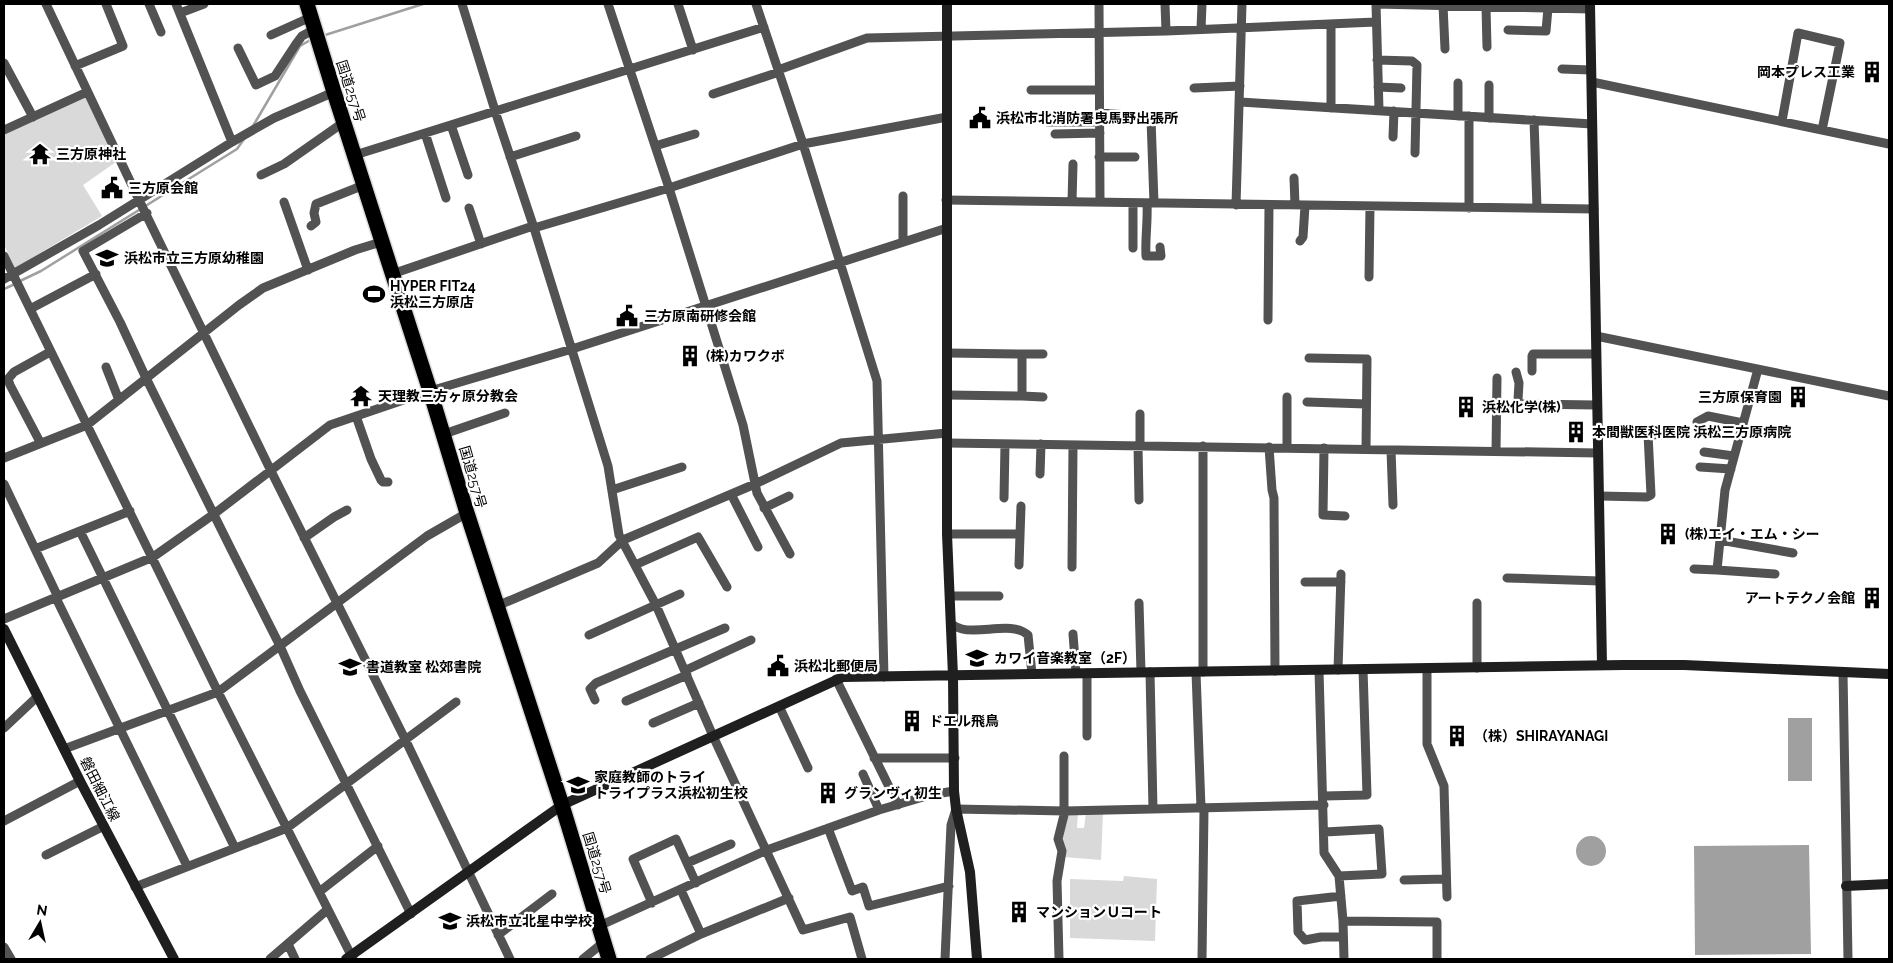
<svg xmlns="http://www.w3.org/2000/svg" width="1893" height="963" viewBox="0 0 1893 963" font-family="Raleway,'Noto Sans JP',sans-serif">
<style>
.green{fill:#d9d9d9}
.water{fill:#a0a0a0}
.lines{fill:none;stroke-linecap:round;stroke-linejoin:round}
.stream{stroke:#a0a0a0;stroke-width:2.5}
.highway-casing{stroke:#dbdbdb;stroke-width:18}
.street{stroke:#525252;stroke-width:9}
.secondary{stroke:#1f1f1f;stroke-width:10}
.highway{stroke:#000;stroke-width:15}
.labels{text-anchor:middle;dominant-baseline:central;stroke-width:4.5;stroke-linejoin:round;paint-order:stroke}
.poi-label{font-size:14px;font-weight:bold;fill:#000;stroke:#fff;text-anchor:start}
.street-label{font-size:14px;fill:#000;stroke:#fff}
</style>
<rect width="100%" height="100%" fill="#fff"/>
<path class="green" d="M85,96L116,162L83,185L102,216L15,268L4,245V133Z
M1068,813H1078L1077,828H1084L1086,813H1103L1101,860L1064,857L1061,839Z
M1124,876L1157,879L1155,941L1070,938V879L1123,881Z"/>
<path class="water" d="M1788,718H1812V781H1788Z
M1576 851a15 15 0 1 1 30 0a15 15 0 1 1-30 0Z
M1809,845L1811,954L1695,955L1694,846Z"/>
<g class="lines">
<path class="stream" d="M322,36L423,4
M253,126L300,46L312,39
M20,281L41,271L237,149L244,139
M4,289L15,284"/>
<g class="highway-casing">
<path id="highway" d="M307,4L334,92L430,391L467,513L562,805L609,959"/>
</g>
<path class="street" d="M46,4L139,200L271,471L405,739L510,959
M149,4L161,32
M462,4L497,117L534,228L608,466L619,535L656,605L713,736L803,930L850,917L862,959
M608,4L669,188L743,425L757,493L790,554
M678,4L693,50
M756,4L803,144L877,381L884,677
M1099,4L1100,202
M1165,4L1166,31
M1376,4L1590,9
M1376,4L1379,110
M1443,5L1445,49
M1486,7L1487,47
M180,13L204,4
M1331,24V108
M1201,29L1202,4
M1508,30L1546,31L1548,8
M271,35L311,17
M238,48L256,85L275,76L296,44L302,36L315,29
M1377,60L1412,61L1417,65L1415,153
M4,63L33,117
M75,66L123,46L106,4
M1562,69L1591,70
M778,70L867,38L1166,31L1376,22
M1592,82L1889,144
M1489,85V118
M1378,87L1401,88
M1194,88L1240,86
M1031,90H1099
M713,94L779,72
M1240,102L1592,124
M1100,113L1143,116L1151,119L1154,203
M1458,116V83
M1469,116V208
M1534,120L1537,208
M1782,121L1798,33L1840,43L1822,130
M1048,122H1100
M451,125L468,175
M4,130L87,92
M425,133L446,198
M1055,134L1100,133
M1393,137L1394,111
M232,142L274,118L334,92
M655,146L695,134
M355,155L764,27
M510,157L576,136
M1099,157H1135
M261,175L284,164L344,122
M1294,178L1295,205
M946,200L1594,209
M284,202L308,270
M1072,202L1073,164
M1133,203V248
M1147,203C1148,221 1145,238 1146,256H1161L1160,247
M1236,205L1242,4
M469,208L481,244
M147,213L83,251L120,322L146,378L232,551L280,646L300,691L411,914
M311,226L316,222L314,213L316,204L364,185
M534,228L669,188L803,144L947,117
M903,241V196
M1300,241L1303,237L1305,206
M4,256L218,692L353,959
M392,274L533,226
M1369,277L1370,206
M4,279L99,225L232,142L176,4
M30,309L96,274
M1268,320L1269,205
M1596,336L1889,396
M947,353L1022,354V396L947,395
M1022,354H1043
M1309,358L1367,359L1366,449
M106,367L119,400
M1532,371V356L1533,354H1596
M1516,372L1519,383L1518,400L1520,404L1597,405
M1022,396L1043,397
M1307,402L1366,404
M356,416L371,459L381,480L383,482H388
M1697,422L1708,416L1743,423
M1598,433L1665,435
M444,434L505,413
M40,442L10,385L8,379L14,372L50,352
M947,443L1598,453
M1138,445L1139,500
M1140,445V414
M1269,447L1272,490L1274,498L1275,671
M1287,448V397
M1324,448L1323,515L1345,516
M1391,450L1393,505
M1496,451L1497,378
M1704,452L1734,456
M4,458L87,425L239,305L263,288L355,250L381,242
M1700,467L1731,469
M1040,474L1041,444
M4,484L58,597
M612,490L682,467
M731,494L758,547
M1599,496L1647,497L1651,495L1648,434
M1004,498L1005,444
M764,508L789,496
M80,531L235,848
M947,534H1020
M304,538L334,517L347,510
M1720,540L1793,553
M35,549L130,511
M635,565L698,537L727,587
M1019,565L1021,506
M1072,567L1073,445
M1694,569L1717,570L1725,490L1758,369
M1717,570L1775,574
M1507,578L1600,581
M1305,582H1341
M950,596H999
M56,598L187,866
M1139,603L1141,672
M497,606L598,563L623,540L755,484L841,443L947,433
M4,619L153,557L214,514L330,425L430,391L572,349L947,228
M951,624C954,626 958,628 962,629C981,634 1013,621 1028,635L1032,674
M1073,634L1076,673
M589,635L680,594
M1427,668V744L1444,786L1447,897
M1477,668V603
M686,670L751,640
M1319,670L1324,853L1339,876L1343,921L1344,959
M1338,670L1341,574
M1150,672L1153,809
M1196,672L1201,808
M1203,672V446
M1843,672L1848,959
M836,679L898,805
M595,700L590,689L596,683L725,628
M626,701L687,675
M779,706L808,768
M653,723L699,703
M4,728L38,696
M1087,736V673
M64,749L218,692L392,562L427,536L467,513
M874,758H955
M863,774L879,810
M1324,796L1367,795L1363,669
M1064,811V756
M4,821L80,781
M828,828L852,891L863,887L869,906L949,886
M1325,832L1379,829L1382,874L1339,876
M46,855L104,826
M687,863L731,844
M1404,880L1446,879
M135,887L287,828L456,702
M681,890L701,934
M319,892L378,846
M1341,896L1297,901L1298,932L1305,940L1321,937H1343
M652,903L633,859L676,839L696,883
M1343,921L1437,922V959
M599,926L767,850L879,810L930,795L954,791
M498,935L552,894
M288,944L295,959
M4,947L11,959
M270,959L327,910
M583,959L604,942
M650,959L701,934L789,898
M945,959L951,825L956,809L1065,811L1324,805
M1059,959L1057,881L1062,851L1058,839L1065,811
M1202,959L1204,809"/>
<path class="secondary" d="M947,4V534L953,676L954,791L956,809L970,872L977,959
M1590,4L1602,665
M4,629L80,781L174,959
M1846,886L1889,884
M346,959L562,805L843,677L1624,665H1684L1889,674"/>
<use href="#highway" class="highway"/>
</g>
<defs>
<g id="building-bare" transform="scale(1.725)"><path d="M-4-6H4V6H1V3H-1V6H-4ZM-2.5-4.3h1.7v1.8h-1.7ZM.8-4.3h1.7v1.8H.8ZM-2.5-1h1.7V.8h-1.7ZM.8-1h1.7V.8H.8Z" fill="#000" stroke="#fff" stroke-width="2.5" paint-order="stroke"/></g>
<g id="civic-bare" transform="scale(1.725)"><path d="M-.6-6.5H3V-4.5H.6V-3L4-1V1h2V6H-6V1h2V-1L-.6-3ZM-1.2 2.5V6h2.4V2.5Z" fill="#000" stroke="#fff" stroke-width="2.5" paint-order="stroke"/></g>
<g id="temple-bare" transform="scale(1.725)"><path d="M0-6L5-2H3V0L6.5 2.5H4V6H1.5V3h-3V6H-4V2.5H-6.5L-3 0V-2H-5Z" fill="#000" stroke="#fff" stroke-width="2.5" paint-order="stroke"/></g>
<g id="school-bare" transform="scale(1.725)"><path d="M0-5L7-2L0 1L-7-2ZM-4 1L0 2.5L4 1V4Q0 6-4 4Z" fill="#000" stroke="#fff" stroke-width="2.5" paint-order="stroke"/></g>
<g id="stadium-bare" transform="scale(1.725)"><path d="M0-5a6.5 5 0 1 0 0 10a6.5 5 0 1 0 0-10ZM-3.5-1.8h7v3.6h-7Z" fill="#000" stroke="#fff" stroke-width="2.5" paint-order="stroke"/></g>
</defs>
<g fill-rule="evenodd">
<use href="#building-bare" x="1872" y="72"/>
<use href="#civic-bare" x="980" y="118"/>
<use href="#temple-bare" x="40" y="154"/>
<use href="#civic-bare" x="112" y="188"/>
<use href="#school-bare" x="107" y="258"/>
<use href="#stadium-bare" x="374" y="294"/>
<use href="#civic-bare" x="627" y="316"/>
<use href="#building-bare" x="690" y="356"/>
<use href="#temple-bare" x="361" y="396"/>
<use href="#building-bare" x="1798" y="397"/>
<use href="#building-bare" x="1466" y="407"/>
<use href="#building-bare" x="1576" y="432"/>
<use href="#building-bare" x="1668" y="534"/>
<use href="#building-bare" x="1872" y="598"/>
<use href="#school-bare" x="977" y="658"/>
<use href="#civic-bare" x="778" y="666"/>
<use href="#school-bare" x="350" y="667"/>
<use href="#building-bare" x="912" y="721"/>
<use href="#building-bare" x="1457" y="736"/>
<use href="#school-bare" x="578" y="785"/>
<use href="#building-bare" x="828" y="793"/>
<use href="#building-bare" x="1019" y="912"/>
<use href="#school-bare" x="450" y="921"/>
</g>
<g class="labels">
<g class="poi-label">
<text x="1855" y="72" text-anchor="end">岡本プレス工業</text>
<text x="996" y="118">浜松市北消防署曳馬野出張所</text>
<text x="56" y="154">三方原神社</text>
<text x="128" y="188">三方原会館</text>
<text x="124" y="258">浜松市立三方原幼稚園</text>
<text x="390" y="286">HYPER FIT24<tspan x="390" dy="16">浜松三方原店</tspan></text>
<text x="644" y="316">三方原南研修会館</text>
<text x="706" y="356">(株)カワクボ</text>
<text x="378" y="396">天理教三方ヶ原分教会</text>
<text x="1782" y="397" text-anchor="end">三方原保育園</text>
<text x="1482" y="407">浜松化学(株)</text>
<text x="1592" y="432">本間獣医科医院 浜松三方原病院</text>
<text x="1685" y="534">(株)エイ・エム・シー</text>
<text x="1855" y="598" text-anchor="end">アートテクノ会館</text>
<text x="994" y="658">カワイ音楽教室（2F）</text>
<text x="794" y="666">浜松北郵便局</text>
<text x="366" y="667">書道教室 松郊書院</text>
<text x="929" y="721">ドエル飛鳥</text>
<text x="1474" y="736">（株）SHIRAYANAGI</text>
<text x="594" y="777">家庭教師のトライ<tspan x="594" dy="16">トライプラス浜松初生校</tspan></text>
<text x="844" y="793">グランヴィ初生</text>
<text x="1036" y="912">マンションＵコート</text>
<text x="466" y="921">浜松市立北星中学校</text>
</g>
<g class="street-label">
<text transform="translate(351 91) rotate(72)">国道257号</text>
<text transform="translate(473 477) rotate(74)">国道257号</text>
<text transform="translate(100 789) rotate(63)">磐田細江線</text>
<text transform="translate(597 863) rotate(73)">国道257号</text>
</g>
</g>
<rect width="1893" height="963" fill="none" stroke="#000000" stroke-width="10"/>
<g transform="translate(40 923) rotate(9)" stroke="#ffffff" stroke-width="4" paint-order="stroke">
<path d="M0-4L9 19L0 12L-9 19Z" fill="#000000"/>
<text y="-8" font-size="14" font-weight="bold" text-anchor="middle" fill="#000000">N</text>
</g>
</svg>
